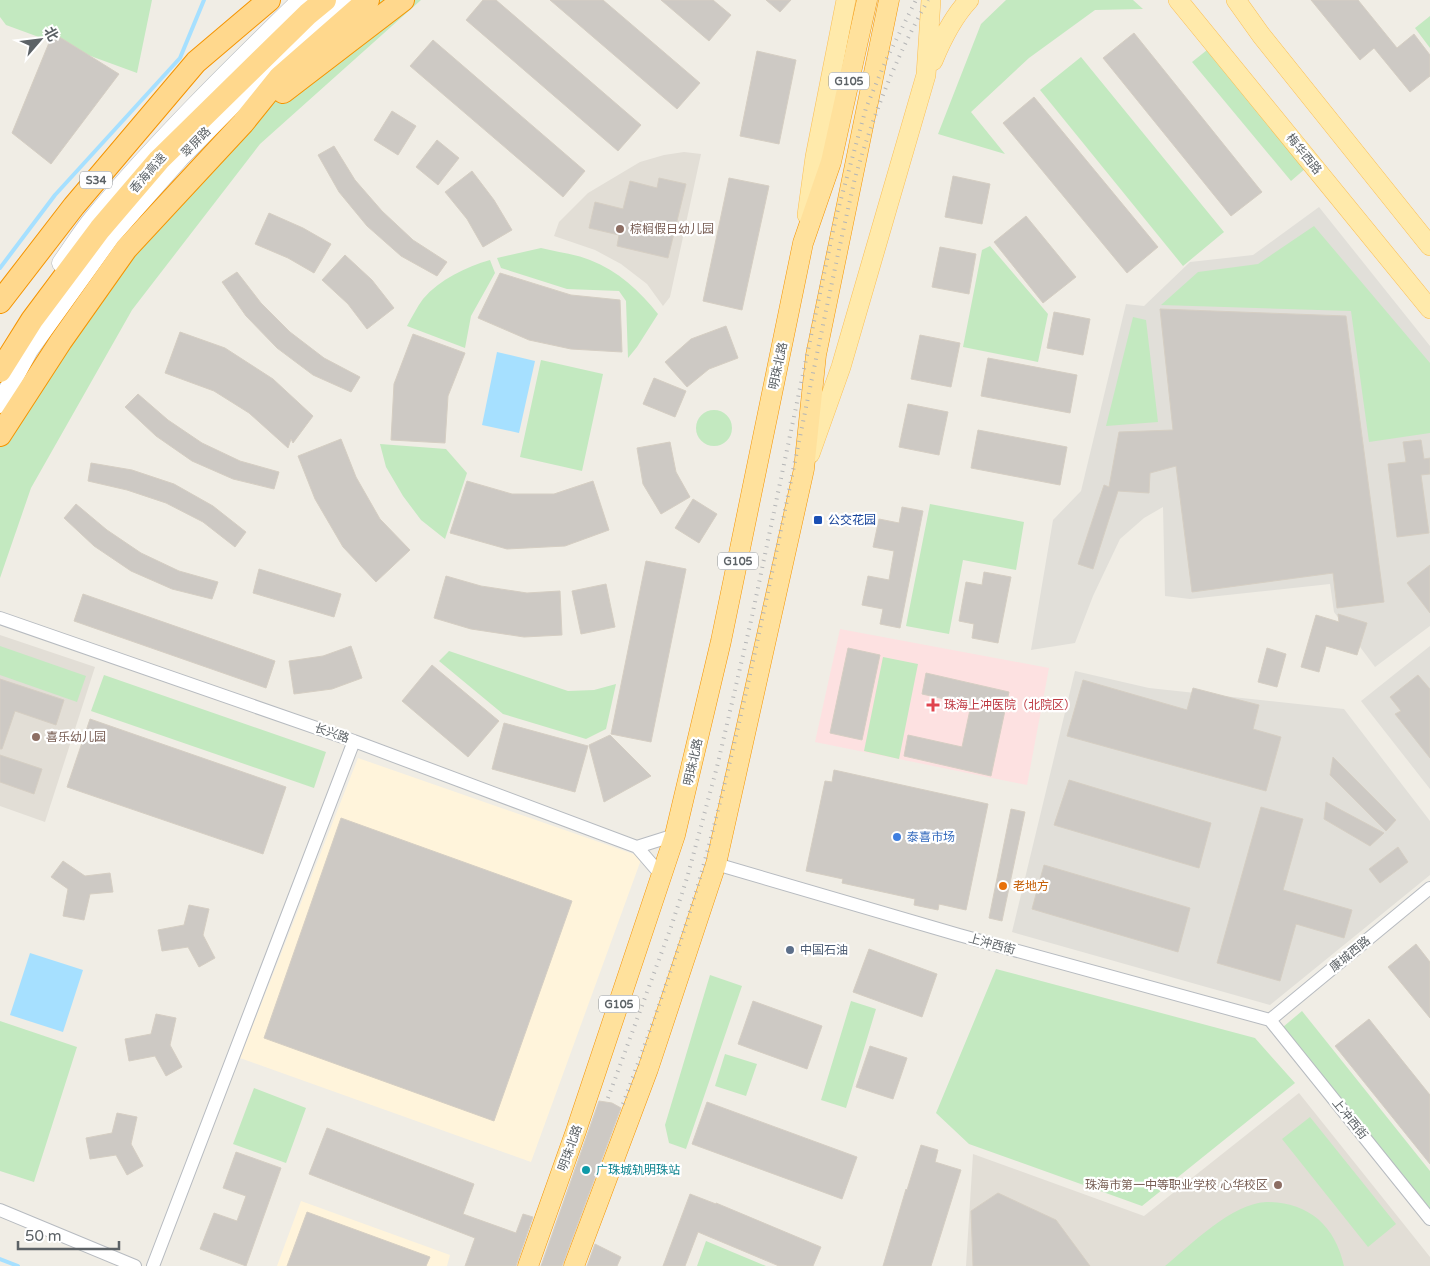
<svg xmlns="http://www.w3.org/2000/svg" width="1430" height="1266" viewBox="0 0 1430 1266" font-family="'Varela Round','Noto Sans SC',sans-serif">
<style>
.commercial{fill:#fff4db}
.industrial{fill:#e1dfd9}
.education{fill:#e2ded6}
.medical{fill:#fde1e1}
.green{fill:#c3e9c0}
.water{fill:#a6e0ff}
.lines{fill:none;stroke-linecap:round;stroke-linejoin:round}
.stream{stroke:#a6e0ff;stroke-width:4}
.building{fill:#cdc9c4;stroke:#d5cec3}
.minor-casing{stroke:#b7bbc0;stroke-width:14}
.secondary-casing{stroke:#b6bbc0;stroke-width:19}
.primary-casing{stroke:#fbbe53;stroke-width:20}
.trunk-casing{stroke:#f59400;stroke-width:21}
.motorway-casing{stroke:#f59400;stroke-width:24}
.minor{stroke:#fff;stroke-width:12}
.secondary{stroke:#fff;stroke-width:18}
.primary{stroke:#ffeaab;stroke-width:19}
.trunk{stroke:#ffe19c;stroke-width:20}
.motorway{stroke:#ffd88d;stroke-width:22}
.rail{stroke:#b4b5b6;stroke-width:4;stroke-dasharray:1 6;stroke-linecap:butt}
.education-dot{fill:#8d6e63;stroke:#fff;stroke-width:2}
.transit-dot{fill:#1a4fb4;stroke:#fff;stroke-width:2}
.health-dot{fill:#e0444e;stroke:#fff;stroke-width:2}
.shop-dot{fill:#3f7fe0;stroke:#fff;stroke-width:2}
.food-dot{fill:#e8710a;stroke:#fff;stroke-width:2}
.service-dot{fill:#5c6f8a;stroke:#fff;stroke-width:2}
.culture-dot{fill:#0f9aa8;stroke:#fff;stroke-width:2}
.labels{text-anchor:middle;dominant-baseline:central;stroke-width:4.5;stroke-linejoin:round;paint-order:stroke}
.shield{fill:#fff;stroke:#8d9194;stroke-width:1}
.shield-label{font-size:11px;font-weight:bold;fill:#5c6266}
.street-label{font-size:12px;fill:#5c6266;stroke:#fff}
.education-label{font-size:12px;fill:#785e54;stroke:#fff;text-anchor:start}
.transit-label{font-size:12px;fill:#164399;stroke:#fff;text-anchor:start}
.health-label{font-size:12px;fill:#be3a42;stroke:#fff;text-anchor:start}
.shop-label{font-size:12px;fill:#366cbe;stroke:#fff;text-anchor:start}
.food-label{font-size:12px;fill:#c56008;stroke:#fff;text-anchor:start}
.service-label{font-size:12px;fill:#4e5e75;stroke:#fff;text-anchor:start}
.culture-label{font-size:12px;fill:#0d838f;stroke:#fff;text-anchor:start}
</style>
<rect width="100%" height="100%" fill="#f0ede5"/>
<path class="commercial" d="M358,758L642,857L531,1162L240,1058Z
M301,1201L450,1255L447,1266H277Z"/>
<path class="industrial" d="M1319,207L1430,346V626L1375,667L1334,612L1330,584L1190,599L1165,596L1163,507L1144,518L1120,539L1093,596L1075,643L1031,650L1053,520L1081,491L1126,304L1144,306L1190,262L1253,255Z
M1430,646V789L1361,701Z
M1075,671L1149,688L1344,709L1430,821V875L1270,1005L1012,932Z"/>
<path class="education" d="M684,152L701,154L670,297L663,306L647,284L621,264L595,250L554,236L559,222L588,193L640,162L664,155Z
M0,635L95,667L45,822L0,806Z
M1299,1093L1430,1257V1266H966L973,1154L1144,1216Z"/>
<path class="medical" d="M840,629L1049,668L1027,785L815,742Z"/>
<path class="green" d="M0,0H152L137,73L6,25L0,17Z
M373,0H421L260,144L132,310L31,488L0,578V434L119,252Z
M1006,0H1133L1143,9L1095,10L1029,58L971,112L1005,154L938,134L981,24Z
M1430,16V48L1415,28Z
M1207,50L1306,168L1291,181L1192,62Z
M1081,57L1224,232L1183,266L1040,90Z
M1314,226L1430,363V433L1369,442L1351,311L1161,305L1198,272L1258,264Z
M990,246L1048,314L1038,362L963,347L982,250Z
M541,248C557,252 575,254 590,260C618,271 640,291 658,314L637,347L628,358L626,301L619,291L567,289L501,268L497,258Z
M490,260L495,273L471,316L465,348L407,326C412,317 417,307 423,299C440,279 466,267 490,260Z
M1133,317L1146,320L1158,422L1106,426Z
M541,360L603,374L582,471L520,457Z
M696 428a18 18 0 1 1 36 0a18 18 0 1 1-36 0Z
M380,444L446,449L467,473L445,539L421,520L403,496L386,467Z
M930,504L1024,522L1016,570L963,560L949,634L906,626Z
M0,646L86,676L77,702L0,675Z
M449,651L568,691L594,690L616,684L606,729L586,739L503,714L439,661Z
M883,657L918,664L899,759L864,751Z
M104,675L326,752L314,788L91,711Z
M996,969L1255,1038L1295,1083L1142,1206L969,1144L936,1113Z
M710,975L742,986L686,1149L669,1143L665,1125Z
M851,1001L876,1009L846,1108L821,1100Z
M1302,1011L1430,1171V1210L1283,1027Z
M0,1021L77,1047L34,1182L0,1171Z
M725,1054L757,1064L746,1096L715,1086Z
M254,1088L306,1108L286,1163L233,1144Z
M1310,1117L1396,1224L1368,1247L1282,1139Z
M1266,1202C1308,1202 1335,1225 1344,1266H1165C1192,1244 1231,1204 1266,1202Z
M706,1241L766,1266H697Z"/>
<path class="water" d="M497,352L535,361L519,433L482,425Z
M30,953L83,970L63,1032L10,1015Z"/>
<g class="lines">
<path class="stream" d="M0,268L55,195L180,58L204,0
M0,1259L18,1266"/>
</g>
<path class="building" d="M483,0H496L641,125L618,151L466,20Z
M550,0H603L700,83L677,109Z
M661,0H713L731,15L709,41Z
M766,0H791L780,12Z
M1311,0H1358L1397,48L1414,34L1430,55V76L1410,92L1374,48L1360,60Z
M53,33L119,74L51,164L12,133Z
M1134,33L1262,192L1231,216L1103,58Z
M433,40L585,171L563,197L410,66Z
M757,51L796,60L779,144L740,136Z
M1034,97L1158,247L1127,273L1003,123Z
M392,111L416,126L398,155L374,140Z
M437,140L459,158L438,185L416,167Z
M334,146L355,180L382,211L413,240L447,262L437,276L401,256L367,226L339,192L318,155Z
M472,171L494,200L512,230L483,247L467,219L445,192Z
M953,176L990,184L982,224L945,217Z
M659,178L686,184L668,258L617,246L619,235L589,228L595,202L623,209L630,181L657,188Z
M729,178L769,186L742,310L703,301Z
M269,213L303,228L331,244L314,273L288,258L255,244Z
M1026,216L1076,277L1043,303L994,242Z
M940,247L976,254L969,294L932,287Z
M345,255L372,280L394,308L367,329L348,304L322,280Z
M237,272L261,303L290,332L324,358L360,377L351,392L313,375L277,348L246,316L222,282Z
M500,273L571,295L620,300L622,352L571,349L529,340L478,318Z
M1160,309L1346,316L1384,602L1337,608L1333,573L1192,592L1176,466L1150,473L1149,493L1118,491L1093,569L1078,564L1104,485L1109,487L1119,432L1173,430Z
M1054,312L1090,319L1083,355L1047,348Z
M726,326L738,358L709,369L687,387L665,362L691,339Z
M180,332L225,348L273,379L313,416L293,443L291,439L288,448L249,413L214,391L165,373Z
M413,334L465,353L448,396L445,443L391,440L394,384Z
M920,335L960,343L951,387L911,379Z
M988,358L1077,375L1070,413L981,396Z
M654,378L686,391L675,417L643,404Z
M138,394L168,420L202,443L240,461L279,472L274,489L233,479L192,461L156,436L125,407Z
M908,404L948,412L939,455L899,447Z
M978,430L1067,447L1060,485L971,468Z
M341,439L356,477L380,519L410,550L376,582L343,547L315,499L298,456Z
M1421,440L1424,459L1430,458V474L1421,475L1429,533L1397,537L1388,464L1406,462L1403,442Z
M670,442L676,472L690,497L661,514L643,484L637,448Z
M91,463L132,470L174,484L213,506L246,532L235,547L203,522L166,503L127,490L88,481Z
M467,481L512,494H554L593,481L609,530L565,546L507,549L450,533Z
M693,499L717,514L699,543L675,528Z
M76,504L107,530L141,553L179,571L218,582L212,599L172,589L131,571L94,546L64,518Z
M902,507L923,511L900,628L880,624L883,609L862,605L868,576L889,580L894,551L873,547L879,519L899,523Z
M646,561L686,569L651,742L611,734Z
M1430,565V613L1407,583Z
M259,569L341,594L334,617L253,593Z
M984,572L1011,577L998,643L972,638L974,624L959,621L966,582L982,585Z
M446,576L481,586L527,593L560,591L562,635L524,637L471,629L434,618Z
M606,584L615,627L581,634L572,591Z
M83,594L275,661L266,688L74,621Z
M1338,614L1367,623L1357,655L1326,646L1319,672L1301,667L1316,615L1339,622Z
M351,646L362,678L332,689L294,694L289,661L323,656Z
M848,648L880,655L862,740L830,733Z
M1267,648L1286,654L1277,687L1258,682Z
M432,665L499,721L468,757L402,701Z
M926,673L1009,692L991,776L904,756L908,735L962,747L971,705L922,694Z
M1418,675L1430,689V758L1395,714L1401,711L1390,697Z
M0,679L64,700L56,725L15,711L2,749H0Z
M1083,680L1187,710L1193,688L1259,705L1253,729L1281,737L1266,791L1067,736Z
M90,719L286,787L263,854L67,787Z
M504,723L588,746L575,792L492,769Z
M610,735L651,776L604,802L589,745Z
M0,755L42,769L34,794L0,782Z
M1333,757L1396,820L1386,831L1330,775Z
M834,770L988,804L966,910L939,904L938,910L914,905L915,899L842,883L843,879L806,871L825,781L832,782Z
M1069,780L1211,823L1199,868L1054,825Z
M1326,802L1384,833L1370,846L1324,819Z
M1261,807L1303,819L1283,890L1352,910L1344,938L1296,924L1280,981L1217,963Z
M1011,809L1025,812L1002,921L989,918Z
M341,818L572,901L494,1121L264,1038Z
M1398,847L1408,862L1380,883L1369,869Z
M63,861L85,876L110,873L113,892L90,894L84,920L63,916L68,889L51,877Z
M1044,865L1190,908L1178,952L1032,909Z
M189,905L209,909L203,935L215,958L199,967L188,947L162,951L158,930L184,925Z
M1416,944L1430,962V1018L1388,967Z
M869,949L937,974L922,1017L853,992Z
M753,1001L822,1026L807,1069L738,1044Z
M156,1014L176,1018L170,1045L182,1067L166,1076L155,1056L129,1061L125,1039L151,1034Z
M1369,1019L1430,1095V1164L1335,1046Z
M870,1046L907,1058L893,1099L856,1087Z
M599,1101L612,1103L621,1108L562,1266H541Z
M707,1102L857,1157L842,1199L692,1144Z
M117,1113L137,1117L131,1144L143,1166L127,1175L116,1155L90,1159L86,1138L112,1133Z
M327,1128L474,1184L463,1214L516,1233L523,1214L533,1217L516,1266H465L475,1238L309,1174Z
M921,1145L938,1150L935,1162L961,1170L931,1266H883L906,1189L907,1190Z
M236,1152L281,1168L246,1266L200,1249L214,1213L237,1221L246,1196L223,1188Z
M998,1193L1056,1220L1090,1266H973L971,1211Z
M690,1194L716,1204V1203L821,1247L813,1266H779L698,1232L685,1266H663Z
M307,1212L430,1257L426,1266H287Z
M595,1244L621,1257L617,1266H587Z"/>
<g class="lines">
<g class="minor-casing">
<path id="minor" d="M0,618L354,741L637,847L662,876
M637,847L675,835
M716,864L959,935L1270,1020
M1270,1020L1430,1219
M1270,1020L1430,888
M0,1210L135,1266
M153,1266L354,741"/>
</g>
<g class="secondary-casing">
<path id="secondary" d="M61,263C72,248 82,231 94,217C158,140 230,69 301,0
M0,404L29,350L111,236L180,158L250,87L349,0"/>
</g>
<g class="primary-casing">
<path id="primary" d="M1178,0L1430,309
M1236,0L1261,35L1430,246
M933,61C942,39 953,17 969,0
M807,215L815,157L846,0
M810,454L841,367L926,75L931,0"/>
</g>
<g class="trunk-casing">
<path id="trunk" d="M528,1266L576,1131L675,835L721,641L803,243L831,162L867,0
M574,1266L648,1069L716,864L804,469L816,355L889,0"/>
</g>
<g class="motorway-casing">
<path id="motorway" d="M283,92L403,0
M0,302L74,206L196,62L269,0
M0,371L32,320L100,229L159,160L308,14L325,0
M0,435L61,341L126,249L243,123L280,77L368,0"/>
</g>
<use href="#minor" class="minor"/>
<use href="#secondary" class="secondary"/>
<use href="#primary" class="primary"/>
<use href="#trunk" class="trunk"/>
<use href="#motorway" class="motorway"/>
<path class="rail" d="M608,1098L671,927L687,878L717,767L751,621L836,217L866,108L886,60L916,0
M623,1104C654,1020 685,935 708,849C766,628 804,401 855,178C873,115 896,57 928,0"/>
</g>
<g class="education-dot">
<circle cx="620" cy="229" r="5"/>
<circle cx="36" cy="737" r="5"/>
<circle cx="1278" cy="1185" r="5"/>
</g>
<rect class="transit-dot" x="813" y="515" width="10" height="10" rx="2.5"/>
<path class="health-dot" d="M930.5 697.5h5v5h5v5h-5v5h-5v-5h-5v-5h5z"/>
<circle class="shop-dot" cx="897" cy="837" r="5"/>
<circle class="food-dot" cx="1003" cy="886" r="5"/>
<circle class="service-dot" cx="790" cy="950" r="5"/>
<circle class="culture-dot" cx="586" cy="1170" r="5"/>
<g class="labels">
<g class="shield">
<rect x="829" y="72.5" width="40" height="17" rx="4"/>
<rect x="80" y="171.5" width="32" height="17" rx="4"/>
<rect x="718" y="552.5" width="40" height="17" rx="4"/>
<rect x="599" y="995.5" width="40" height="17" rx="4"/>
</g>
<g class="shield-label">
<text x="849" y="81">G105</text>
<text x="96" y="180">S34</text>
<text x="738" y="561">G105</text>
<text x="619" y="1004">G105</text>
</g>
<g class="street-label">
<text transform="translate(196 142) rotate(-46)">翠屏路</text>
<text transform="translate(1304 154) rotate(51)">梅华西路</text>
<text transform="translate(148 173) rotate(-49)">香海高速</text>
<text transform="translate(778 366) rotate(-78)">明珠北路</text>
<text transform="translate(332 733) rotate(19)">长兴路</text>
<text transform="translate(693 762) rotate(-77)">明珠北路</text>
<text transform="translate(992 944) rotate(15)">上沖西街</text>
<text transform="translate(1350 954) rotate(-39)">康城西路</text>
<text transform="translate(1350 1119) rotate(51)">上冲西街</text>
<text transform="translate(570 1148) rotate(-70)">明珠北路</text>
</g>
<g class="education-label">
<text x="630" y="229">棕榈假日幼儿园</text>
<text x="46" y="737">喜乐幼儿园</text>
<text x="1268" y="1185" text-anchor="end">珠海市第一中等职业学校 心华校区</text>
</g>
<g class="transit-label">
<text x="828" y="520">公交花园</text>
</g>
<g class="health-label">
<text x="944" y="705">珠海上冲医院（北院区）</text>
</g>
<g class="shop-label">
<text x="907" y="837">泰喜市场</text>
</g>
<g class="food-label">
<text x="1013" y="886">老地方</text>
</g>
<g class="service-label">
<text x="800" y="950">中国石油</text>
</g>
<g class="culture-label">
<text x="596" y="1170">广珠城轨明珠站</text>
</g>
</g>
<g transform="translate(40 40) rotate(62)" stroke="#ffffff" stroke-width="4" paint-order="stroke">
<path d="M0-4L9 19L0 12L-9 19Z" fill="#5c6266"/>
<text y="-8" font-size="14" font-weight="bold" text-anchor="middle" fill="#5c6266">北</text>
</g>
<path d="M18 1241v8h101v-8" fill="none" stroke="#5c6266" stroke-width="2.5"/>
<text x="25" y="1241" font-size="15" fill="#5c6266" stroke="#ffffff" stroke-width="4" paint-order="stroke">50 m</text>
</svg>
